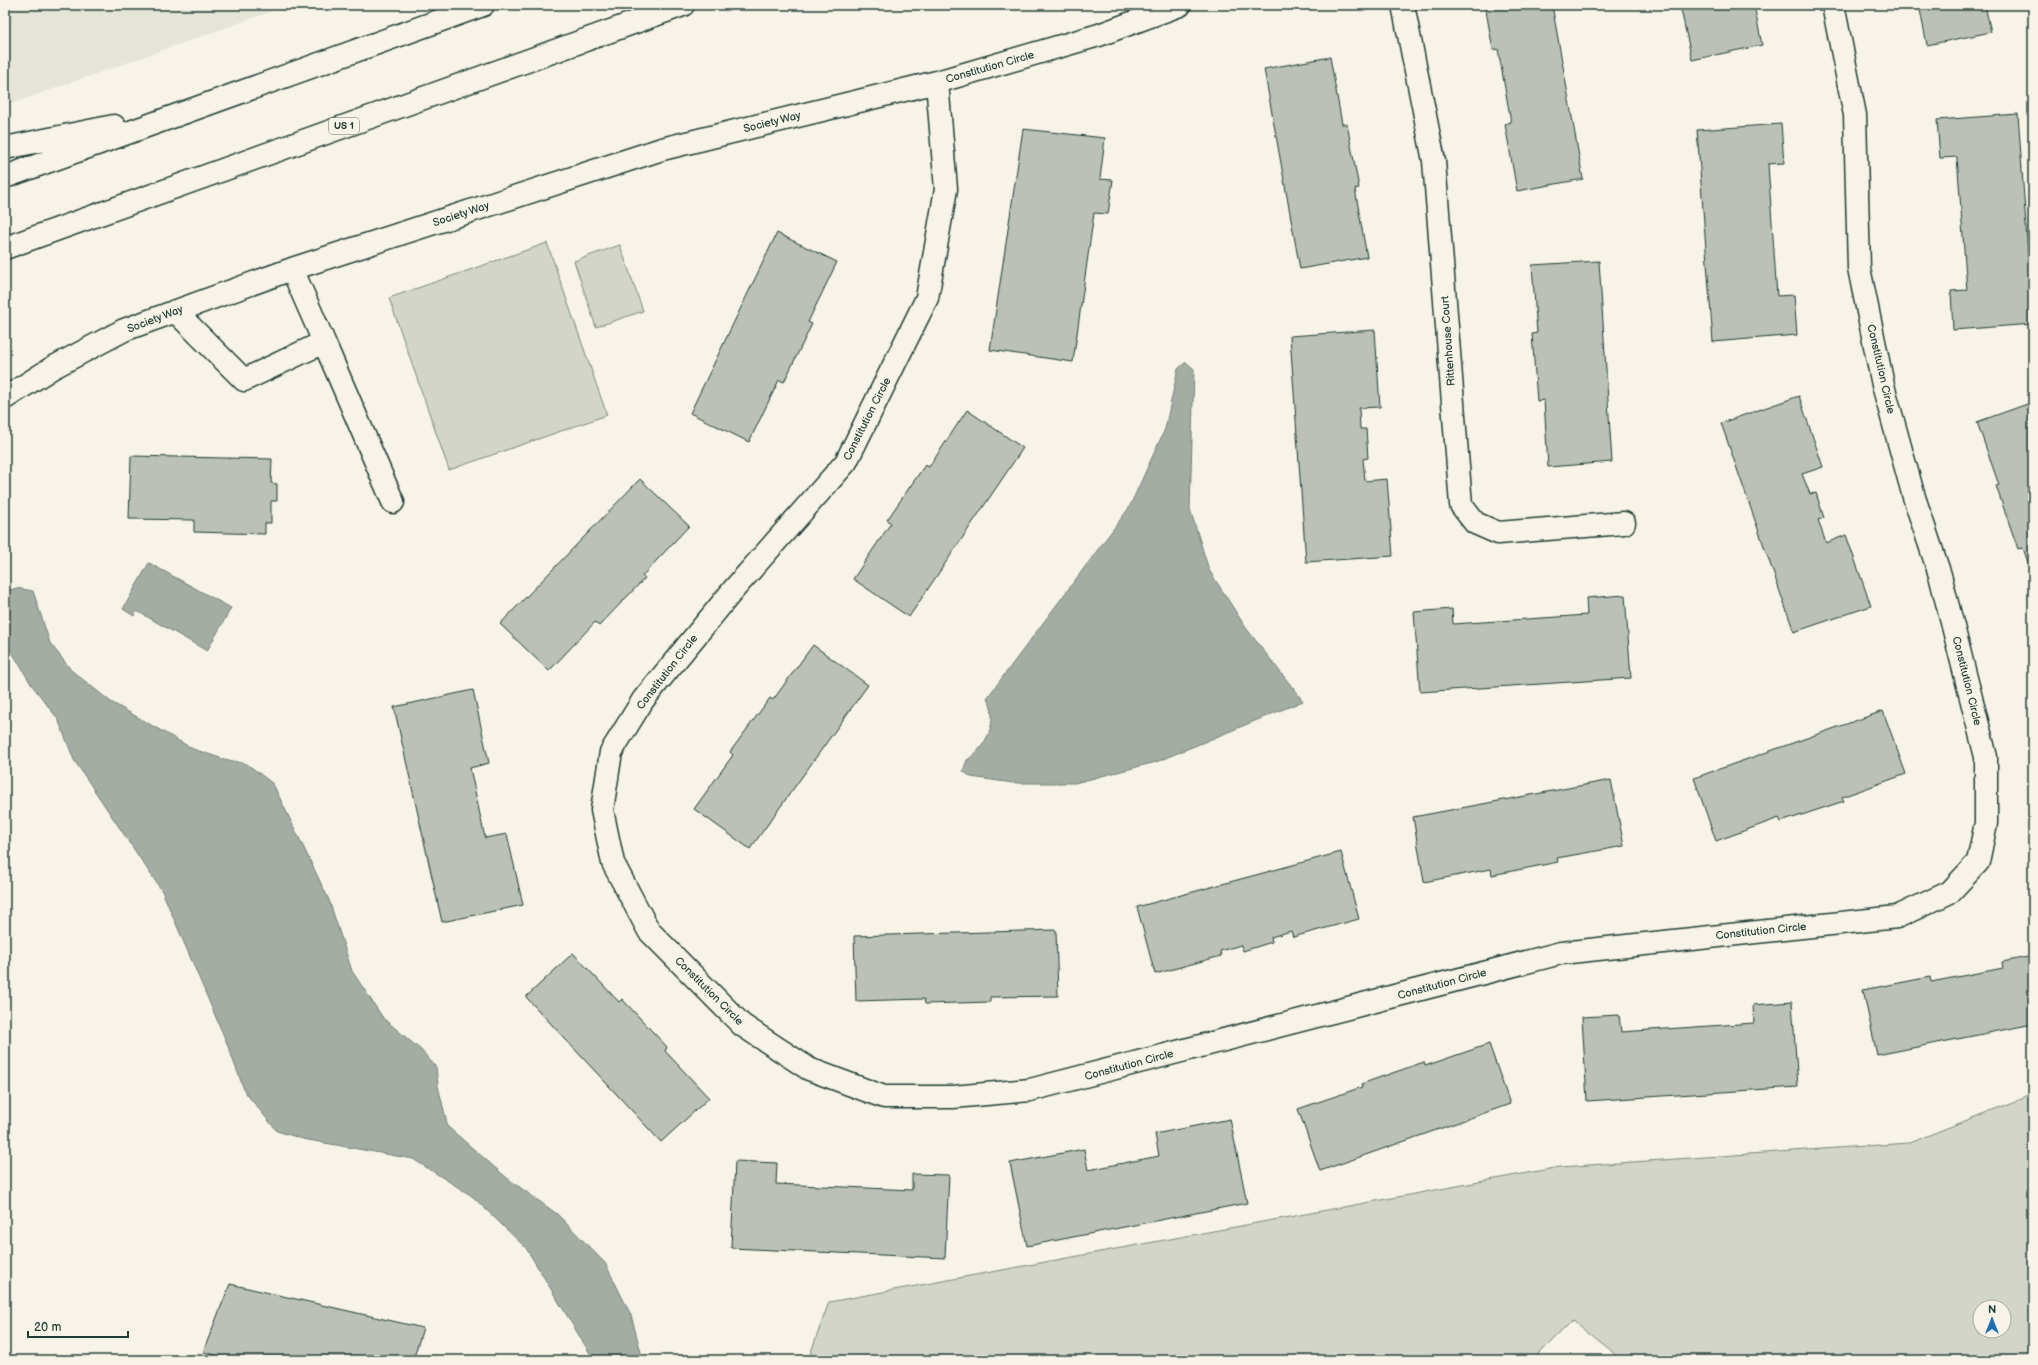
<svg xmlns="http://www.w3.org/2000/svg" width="2038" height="1365" viewBox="0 0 2038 1365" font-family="'Balsamiq Sans',sans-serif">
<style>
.built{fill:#e5e4d9}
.green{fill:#d3d5ca;stroke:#79897f;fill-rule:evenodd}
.water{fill:#a4ada3;stroke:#6f8077}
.building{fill:#bbc1b6;stroke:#1f3d34}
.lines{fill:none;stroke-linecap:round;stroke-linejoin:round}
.minor-casing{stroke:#1f3d34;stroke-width:25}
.highway-casing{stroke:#1f3d34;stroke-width:25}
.minor{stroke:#f7f3e8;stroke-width:22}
.highway{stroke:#f7f3e8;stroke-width:22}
.labels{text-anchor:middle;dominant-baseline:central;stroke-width:4;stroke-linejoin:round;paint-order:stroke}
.shield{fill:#f7f3e8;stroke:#60746a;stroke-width:1}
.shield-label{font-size:10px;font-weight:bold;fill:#1f3d34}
.street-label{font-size:11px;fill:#1f3d34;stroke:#f7f3e8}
</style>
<rect width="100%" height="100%" fill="#f7f3e8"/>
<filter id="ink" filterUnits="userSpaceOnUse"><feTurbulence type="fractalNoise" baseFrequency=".025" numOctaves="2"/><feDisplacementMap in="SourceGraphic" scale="8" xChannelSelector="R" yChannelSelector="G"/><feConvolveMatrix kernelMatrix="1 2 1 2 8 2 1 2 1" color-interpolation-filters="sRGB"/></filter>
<g filter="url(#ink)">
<path class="built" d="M5,5H290L5,106Z"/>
<path class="green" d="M547,243L607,415L449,470L389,298Z
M620,245L643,311L596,327L574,261Z
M2033,1094V1360H1623L1573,1320L1533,1360H808L829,1302L1560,1167L1909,1143ZM1980,1307H2004V1331H1980Z"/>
<path class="water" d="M1186,362L1194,369L1190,509L1209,570L1246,628L1303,701L1156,762L1075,783H1013L971,777L963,771L967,760C986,748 1000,719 987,698L1129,508L1165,429L1178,369Z
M149,563L231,608L207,651L137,611L134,616L123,609Z
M16,588L33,591L50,643L71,670L111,702L193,749L220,758L247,764L273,784L329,900L352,971L383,1018L421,1050L436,1067L438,1086L448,1127L507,1178L557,1214L605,1263L631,1315L643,1360H594L526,1248L472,1196L413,1159L303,1139L277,1131L245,1092L226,1041L162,891L74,760L58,719L31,684L12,652L5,649V592Z"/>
<path class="building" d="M1485,5H1552L1583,179L1517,191L1505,124L1511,122L1498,49L1493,50Z
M1680,5H1754L1762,45L1692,60Z
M1919,5H1985L1991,32L1927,45Z
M1330,57L1342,124H1347L1359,188L1355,189L1367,257L1300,269L1264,69Z
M2018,114L2033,324L1953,330L1951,291L1967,290L1957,157L1940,158L1937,120Z
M1781,124L1784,163L1768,164L1777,296L1794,295L1797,335L1713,342L1697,130Z
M1023,129L1105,138L1100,179L1113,180L1108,214L1094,213L1073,362L990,350Z
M777,233L837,262L808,322L812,324L784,382L779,380L749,442L690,413Z
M1599,261L1612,462L1548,467L1544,400L1537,401L1532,334L1537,333L1532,265Z
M1375,330L1380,407L1359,408L1360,429H1366L1368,458L1363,459L1365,481L1387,479L1393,556L1306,562L1290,336Z
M1799,396L1823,467L1802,474L1810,494L1816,493L1824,518L1818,520L1826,543L1846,535L1871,606L1794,632L1721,423Z
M2033,402V577L2023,548L2018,549L1996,486L1999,485L1977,422Z
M967,410L1023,448L909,617L853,579L891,523L887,520L925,465L929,467Z
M131,456L272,459L271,483L277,484V501H271V523H265V534L194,532V520L129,519Z
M640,479L689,526L642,576L645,578L599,626L595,622L549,671L500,624Z
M1625,595L1631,678L1420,692L1414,612L1452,609L1453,624L1587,615L1586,598Z
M813,645L868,685L750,849L694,809L733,755L730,752L770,698L773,700Z
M473,690L489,763L470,768L485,838L507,834L523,905L442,922L394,707Z
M1883,711L1906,774L1842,797L1844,801L1781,822L1779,818L1716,841L1694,778Z
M1611,780L1624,846L1557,858L1558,862L1492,875L1491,869L1424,882L1413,817Z
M1341,852L1359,919L1293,937L1291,931L1271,937L1272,942L1243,951L1241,945L1220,951L1221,956L1155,974L1137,907Z
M1056,930L1058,996L990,997V1002L925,1004L924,999L856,1001L854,936Z
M573,953L619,1002L622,999L667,1047L665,1051L709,1098L661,1142L526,997Z
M2033,956V1024L1877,1055L1863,990L1930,977L1931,982L2003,968L2002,962Z
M1792,1002L1798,1087L1587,1101L1582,1017L1619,1015L1621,1032L1754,1023L1753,1005Z
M1489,1044L1510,1104L1320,1171L1298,1109L1362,1087L1361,1084L1424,1062L1425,1066Z
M1230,1119L1247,1203L1027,1246L1010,1163L1084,1149L1088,1170L1159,1156L1155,1134Z
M735,1161L777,1163L776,1184L912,1190V1174L949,1175L945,1258L731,1248Z
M230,1284L423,1328L413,1360H236L203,1352Z"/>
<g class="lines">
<g class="minor-casing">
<path id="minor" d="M1403,5L1434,161L1461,505L1475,523L1498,533L1624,523
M937,82L946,189L927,298L846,462L734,589L643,700L611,752L602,810L613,863L649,931L742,1025L809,1069L884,1097H953L1030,1090L1561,953L1897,917L1950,892L1978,862L1986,823V757L1940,575L1914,497L1883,385L1859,268L1855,115L1833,5
M292,269L324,342
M175,311L244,380L324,342L393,502
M5,398L52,368L124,330L292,269L662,149L937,82L1099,35L1180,5"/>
</g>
<g class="highway-casing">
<path id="highway" d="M5,148L114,126
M5,177L483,5
M5,248L683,5"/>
</g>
<use href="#minor" class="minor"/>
<use href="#highway" class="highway"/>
</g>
</g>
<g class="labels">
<rect class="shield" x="329" y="118" width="30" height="16" rx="3"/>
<g class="shield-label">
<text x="344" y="126">US 1</text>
</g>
<g class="street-label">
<text transform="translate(990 67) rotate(-16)">Constitution Circle</text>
<text transform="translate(772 122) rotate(-14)">Society Way</text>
<text transform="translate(461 214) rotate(-18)">Society Way</text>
<text transform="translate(155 319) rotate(-21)">Society Way</text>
<text transform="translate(1448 341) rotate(-94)">Rittenhouse Court</text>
<text transform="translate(1881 369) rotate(77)">Constitution Circle</text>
<text transform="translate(867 419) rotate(-63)">Constitution Circle</text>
<text transform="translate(667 672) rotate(-52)">Constitution Circle</text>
<text transform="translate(1967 681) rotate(76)">Constitution Circle</text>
<text transform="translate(1761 931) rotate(-6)">Constitution Circle</text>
<text transform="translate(1442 984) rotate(-15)">Constitution Circle</text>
<text transform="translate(709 991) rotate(45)">Constitution Circle</text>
<text transform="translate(1129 1065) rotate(-15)">Constitution Circle</text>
</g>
</g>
<rect width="2038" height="1365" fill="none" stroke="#f7f3e8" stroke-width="20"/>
<rect x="10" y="10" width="2018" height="1345" fill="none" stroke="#1f3d34" stroke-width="1.5" filter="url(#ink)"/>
<g transform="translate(1992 1319)"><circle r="19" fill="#f7f3e8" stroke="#a1aaa0"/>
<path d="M0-3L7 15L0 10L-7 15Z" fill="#1f6fb2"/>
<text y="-6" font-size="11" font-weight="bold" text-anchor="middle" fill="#1f3d34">N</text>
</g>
<path d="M28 1331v6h100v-6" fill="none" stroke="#1f3d34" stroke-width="2"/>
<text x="34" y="1331" font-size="12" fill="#1f3d34" stroke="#f7f3e8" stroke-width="3" paint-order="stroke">20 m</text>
</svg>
